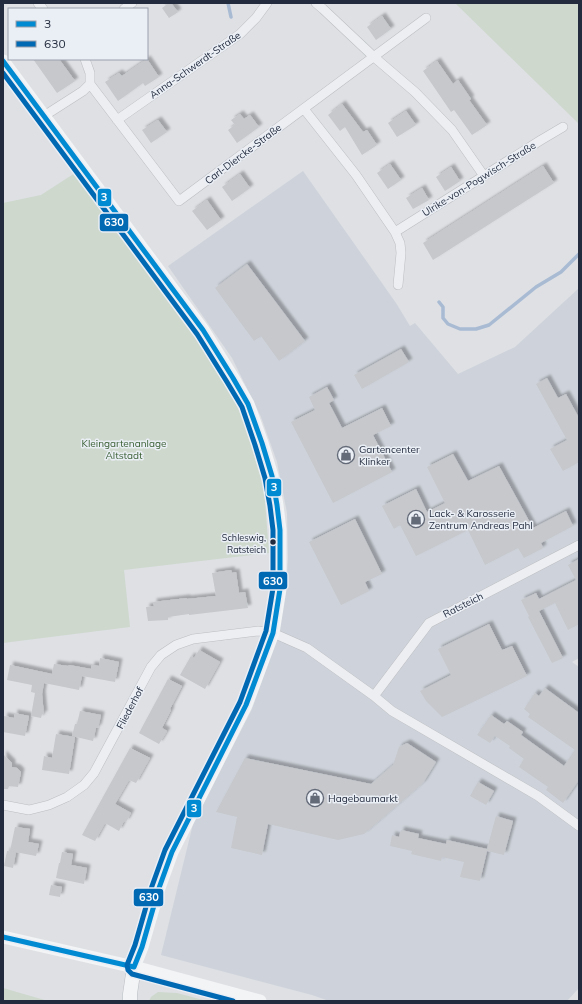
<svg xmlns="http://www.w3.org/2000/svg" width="582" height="1004" viewBox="0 0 582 1004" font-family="Mulish,sans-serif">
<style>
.built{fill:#ced3db}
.green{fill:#ced8cd}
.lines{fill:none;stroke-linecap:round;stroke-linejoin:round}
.stream{stroke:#a8bbd3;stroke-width:3.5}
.building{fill:#c6c8cc;filter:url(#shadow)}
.street-casing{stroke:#bcbec2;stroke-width:10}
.primary-casing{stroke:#babdc2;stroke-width:15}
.street{stroke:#edeef1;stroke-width:9}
.secondary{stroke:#f2f4f5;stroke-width:13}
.primary{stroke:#f2f4f5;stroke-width:14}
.bus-1-casing{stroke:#eaeef5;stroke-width:8}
.bus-2-casing{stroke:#eaeef5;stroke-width:8}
.bus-1{stroke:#008ad2;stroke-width:5}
.bus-2{stroke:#0069b4;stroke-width:5}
.bus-dot{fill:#232c3e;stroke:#eaeef5;stroke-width:1.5}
.labels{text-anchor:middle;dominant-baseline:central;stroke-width:3;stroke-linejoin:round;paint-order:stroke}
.bus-label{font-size:9px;fill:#232c3e;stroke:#eaeef5;text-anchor:end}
.street-label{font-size:10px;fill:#232c3e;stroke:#eaeef5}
.park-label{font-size:10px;fill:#365c2f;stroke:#eaeef5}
.poi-label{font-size:10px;fill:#232c3e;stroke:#eaeef5;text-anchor:start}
.line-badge{stroke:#eaeef5;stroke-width:1.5}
.badge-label{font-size:11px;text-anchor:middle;font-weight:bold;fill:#fff}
</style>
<defs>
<filter id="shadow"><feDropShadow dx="3.5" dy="-3.5" stdDeviation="1" flood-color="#0004"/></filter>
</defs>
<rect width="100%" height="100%" fill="#dee0e4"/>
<path class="built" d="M303,171L396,303L410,326L415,323L458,374L515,347L579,288V658L572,662L579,667V988L567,1001H329L312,995L161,955L193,824L252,709L279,633L286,590L288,558L287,513L277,462L261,417L232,358L168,266Z"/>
<path class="green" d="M455,3H579V124Z
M75,173L197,338L227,387L246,424L264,488L269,553L124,570L130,627L3,643V203L41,195Z
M3,988L48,1001H3Z
M158,992L177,993L207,1001H149L151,997Z"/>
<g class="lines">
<path class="stream" d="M228,3L231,17
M439,302L443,307V318L448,324L460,329H476L489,325L536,287L561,272L579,254"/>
</g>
<path class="building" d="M169,3H171L178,12L169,18L162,8Z
M382,16L391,29L376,40L367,27Z
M33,59H59L75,81L57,93Z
M147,59L159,77L145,86L143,83L118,101L105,82L119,73L122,76Z
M437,61L453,84L458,80L471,99L469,100L487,125L472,135L454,110L451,112L423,71Z
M342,104L363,132L367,130L377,145L362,155L345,127L340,131L328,115Z
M406,111L416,125L397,137L388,123Z
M240,114L244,119L250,115L259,127L237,143L228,130L235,125L231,120Z
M158,120L167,132L151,143L142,130Z
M390,164L401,180L388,189L377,173Z
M543,166L554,183L433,260L423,243Z
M451,167L460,181L445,191L436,177Z
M240,174L250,188L232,201L222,187Z
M422,188L429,200L413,209L406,198Z
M207,200L221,220L207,230L192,211Z
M247,264L305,341L279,361L261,336L254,341L215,288Z
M401,349L409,362L362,389L354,375Z
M547,378L558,398L566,394L579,418V462L563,471L550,449L567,440L536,384Z
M327,387L334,400L329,403L342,428L382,408L391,426L373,435L392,472L333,503L291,422L315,410L309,397Z
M453,454L468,481L499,466L533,528L566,511L573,526L541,543L543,548L524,558L518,548L485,565L468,530L416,556L400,525L394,529L382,506L416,489L427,512L445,503L427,467Z
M355,519L382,574L365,582L369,591L341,605L309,542Z
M579,559V624L568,630L555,603L539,611L563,658L552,663L528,617L529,616L521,600L536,593L539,599L576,580L568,565Z
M231,570L232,573L236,572L239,593L245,592L248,608L189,615V614L168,617V620L148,621L146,607L154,606L153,602L187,598V599L216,596L212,573Z
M489,624L502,650L512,646L527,676L442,717L426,701L420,691L451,675L438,649Z
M199,650L220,662L205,689L180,675L191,656L194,658Z
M100,658L119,662L115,682L82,676L79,690L44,683L42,694L44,715L42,714L41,718L31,716L35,693L31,692L32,685L7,680L10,665L52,674L54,664L68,666L69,665L91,669V665L99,666Z
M168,679L182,686L170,709L171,710L162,728L167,731L159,744L139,733Z
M545,688L579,713V780L563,803L546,790L548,787L519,767L524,759L509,748L510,746L495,736L490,743L477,735L491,715L504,724L507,721L523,732L521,735L564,766L575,750L528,717L530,714L524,709L535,693L539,696Z
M80,711L101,715L98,728H96L93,741L72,736L75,724H77Z
M14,713L29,716L25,736L3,732L4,716L14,718Z
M56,734L75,737L69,774L42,770L44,756L52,758Z
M407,743L436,762L423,783L364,834L338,840L268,824L262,855L231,848L237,817L216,812L245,758L371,784L393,765L399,747Z
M130,748L150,758L136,783L129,780L115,804L131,813L126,822L124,821L119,831L105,823L95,841L82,835Z
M3,754L12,763V767L17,768L21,772L18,787L9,786L8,789H3Z
M478,782L494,791L486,805L470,796Z
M496,816L513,821L504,855L487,851L480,881L460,877L464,862L442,857L441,861L411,854L412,851L390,846L392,835L399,837L401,830L419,834L418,838L446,844L447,840L487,849Z
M15,827L30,829L28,842L39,844L36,856L10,851Z
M7,851L16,852L13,868L4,866Z
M62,852L73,854L71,865L87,868L84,884L56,878L59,863H60Z
M51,885L62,887L60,897L49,895Z"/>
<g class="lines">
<g class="street-casing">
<path id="street" d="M38,3L43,9
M316,3L323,9L374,57L415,92L452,130L484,176
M124,9L132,3
M90,84L179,201L426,18
M304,109L356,175L395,232L400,243L401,253L398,285
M44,116L83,91L90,84V73L85,59
M117,120L240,34L256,18L267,3
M395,232L541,140L563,127
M374,696L429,623L579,545
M3,805L29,810L49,805L67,797L84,785L94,773L151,667L161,655L176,645L193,639L258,631L273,633L307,648L374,696L392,711L538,796L579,826"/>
</g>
<g class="primary-casing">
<path id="primary" d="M130,1001V994L134,967"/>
</g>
<use href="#street" class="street"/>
<path class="secondary" d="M3,61L203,330L233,378L248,404L262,443L272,476L277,505L280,530V589L273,633L246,705L172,852L159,888L142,947L134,967
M3,937L134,967L260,1001"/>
<use href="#primary" class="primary"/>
<g class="bus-1-casing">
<path id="bus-1" d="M3,61L203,330L233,378L248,404L262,443L272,476L277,505L280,530V589L273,633L246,705L172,852L159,888L142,947L134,967
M3,937L134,967"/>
</g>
<g class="bus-2-casing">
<path id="bus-2" d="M3,73L197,334L227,382L242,407L255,445L265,478L270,506L273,530V588L266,631L240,702L165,850L152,886L135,945L127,965L128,970L132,974L233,1001"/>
</g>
<use href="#bus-1" class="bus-1"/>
<use href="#bus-2" class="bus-2"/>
</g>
<defs>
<g id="shop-ring" transform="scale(0.9)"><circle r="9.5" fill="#eaeef5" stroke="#646b78" stroke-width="1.5"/><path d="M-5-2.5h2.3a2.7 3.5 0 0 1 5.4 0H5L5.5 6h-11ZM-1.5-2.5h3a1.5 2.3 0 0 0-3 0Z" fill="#646b78"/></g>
</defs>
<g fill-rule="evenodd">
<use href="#shop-ring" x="346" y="455"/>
<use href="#shop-ring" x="416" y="519"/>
<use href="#shop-ring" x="315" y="798"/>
</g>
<circle class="bus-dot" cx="273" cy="542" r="3.5"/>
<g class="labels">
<g class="bus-label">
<text x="266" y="537">Schleswig,<tspan x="266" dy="12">Ratsteich</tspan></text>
</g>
<g class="street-label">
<text transform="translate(195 65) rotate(-35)">Anna-Schwerdt-Straße</text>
<text transform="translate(243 154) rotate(-37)">Carl-Diercke-Straße</text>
<text transform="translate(479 179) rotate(-32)">Ulrike-von-Pogwisch-Straße</text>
<text transform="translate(463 605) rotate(-27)">Ratsteich</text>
<text transform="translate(130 708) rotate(-62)">Fliederhof</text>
</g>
<g class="park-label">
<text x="124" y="443">Kleingartenanlage<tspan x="124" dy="12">Altstadt</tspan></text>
</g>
<g class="poi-label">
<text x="359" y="449">Gartencenter<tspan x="359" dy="12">Klinker</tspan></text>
<text x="429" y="513">Lack- &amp; Karosserie<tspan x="429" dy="12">Zentrum Andreas Pahl</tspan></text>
<text x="328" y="798">Hagebaumarkt</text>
</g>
</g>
<g class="line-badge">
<rect x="97" y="188" width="15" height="19" rx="4" fill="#008ad2"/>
<rect x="99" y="213" width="30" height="19" rx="4" fill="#0069b4"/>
<rect x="266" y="478" width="16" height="19" rx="4" fill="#008ad2"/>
<rect x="258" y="571" width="30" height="19" rx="4" fill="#0069b4"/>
<rect x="186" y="799" width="16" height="19" rx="4" fill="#008ad2"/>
<rect x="133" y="888" width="31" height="19" rx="4" fill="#0069b4"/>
</g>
<g class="badge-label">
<text x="104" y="201">3</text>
<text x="114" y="226">630</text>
<text x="274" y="491">3</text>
<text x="273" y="585">630</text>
<text x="194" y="812">3</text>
<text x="149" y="901">630</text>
</g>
<rect width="582" height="1004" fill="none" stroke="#232c3e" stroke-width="8"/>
<rect x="8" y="8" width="140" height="52" fill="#eaeef5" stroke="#9aa0ac"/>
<rect x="16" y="21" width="20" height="6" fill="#008ad2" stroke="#9aa0ac"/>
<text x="44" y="28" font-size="12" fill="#232c3e">3</text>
<rect x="16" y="41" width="20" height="6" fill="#0069b4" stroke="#9aa0ac"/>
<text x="44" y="48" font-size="12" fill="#232c3e">630</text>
</svg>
